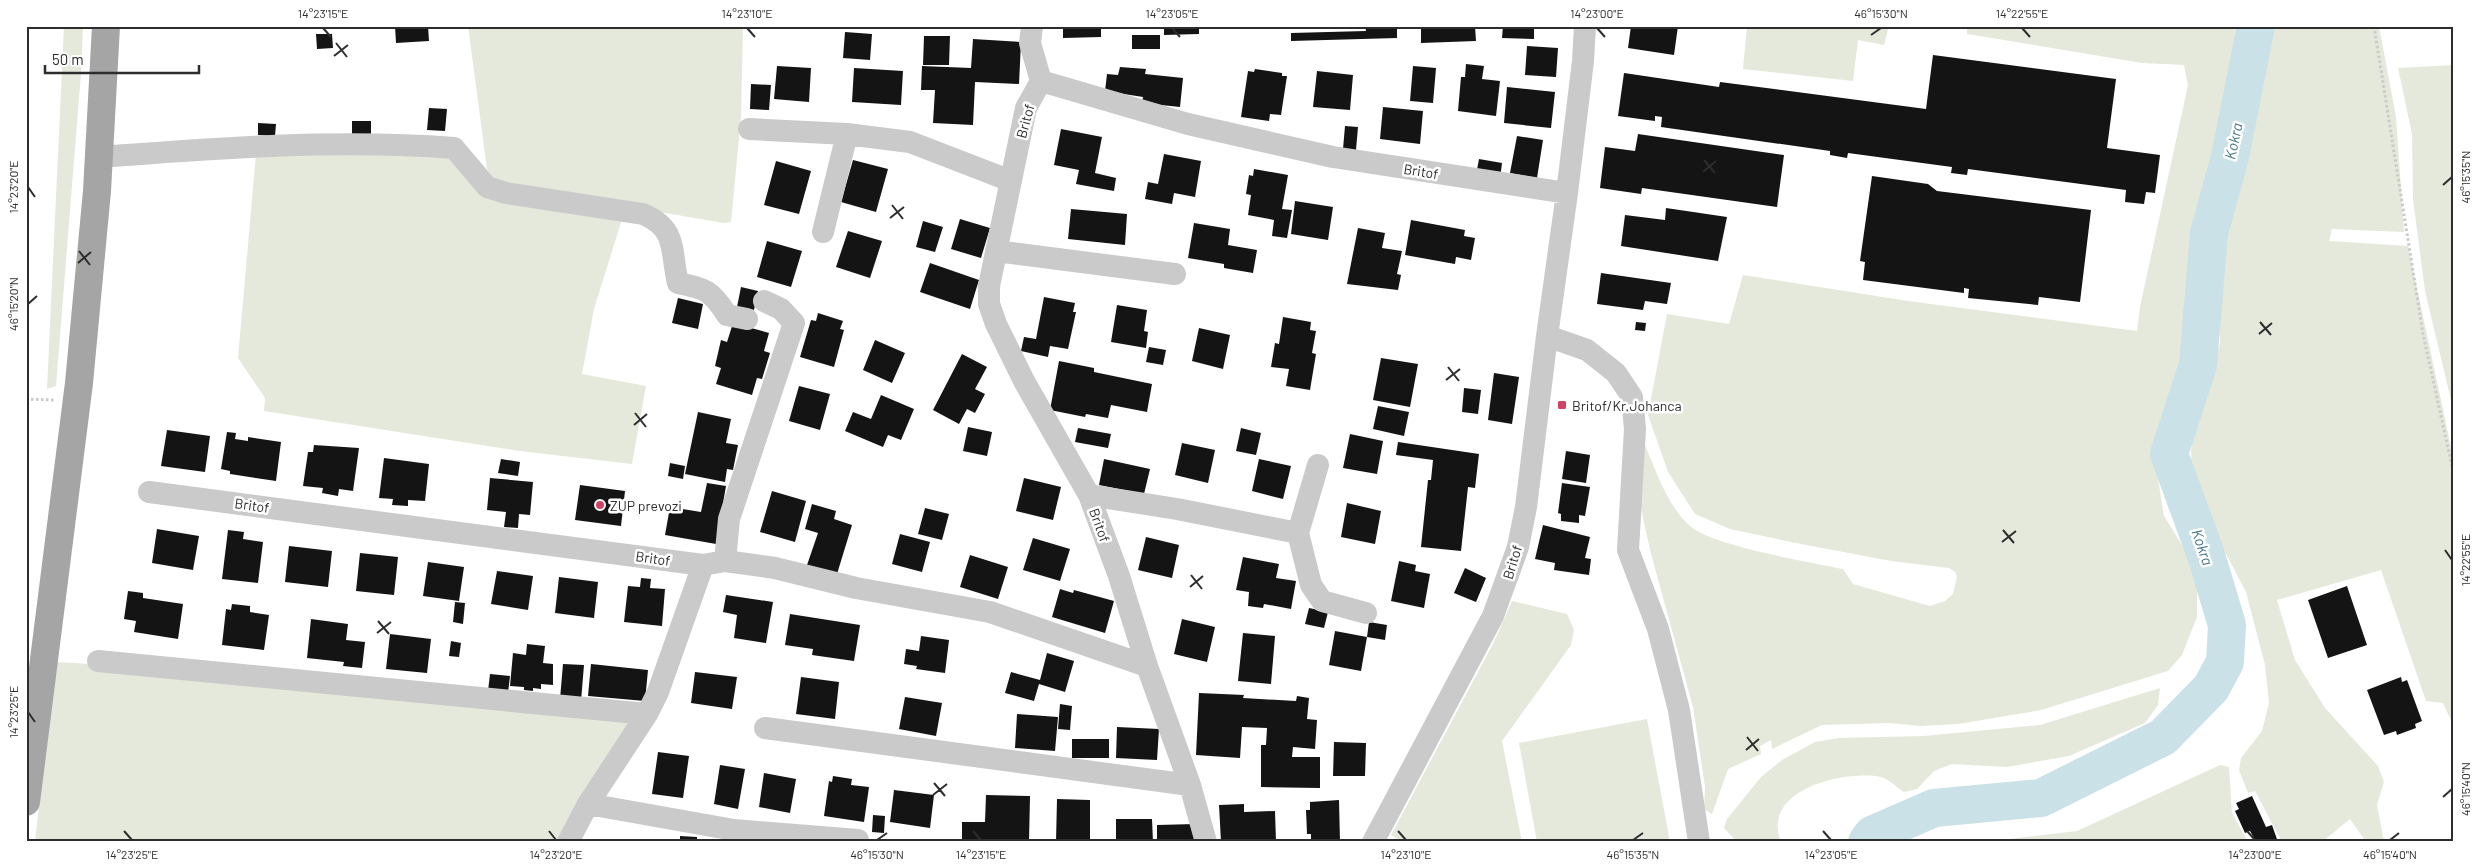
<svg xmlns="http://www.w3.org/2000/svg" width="2480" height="868" viewBox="0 0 2480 868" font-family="Barlow,sans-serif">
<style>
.green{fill:#e5e9dc}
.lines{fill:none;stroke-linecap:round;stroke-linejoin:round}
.river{stroke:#cae1e7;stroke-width:38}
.building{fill:#141414}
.path{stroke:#cacaca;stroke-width:3;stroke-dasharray:2.5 2.5;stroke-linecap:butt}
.minor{stroke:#cacaca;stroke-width:22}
.major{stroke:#a5a5a5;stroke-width:28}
.ticks{fill:none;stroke:#2d2d2d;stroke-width:2}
.poi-dot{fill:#d14264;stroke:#fff;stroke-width:2}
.labels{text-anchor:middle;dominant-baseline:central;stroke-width:5;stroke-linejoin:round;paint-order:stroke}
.street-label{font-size:14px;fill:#2d2d2d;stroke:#fff}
.poi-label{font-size:14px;fill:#2d2d2d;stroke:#fff;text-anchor:start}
.water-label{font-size:15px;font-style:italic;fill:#447786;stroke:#fff}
.neatline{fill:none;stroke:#2d2d2d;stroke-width:2}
.ticks-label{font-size:12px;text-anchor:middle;fill:#2d2d2d}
</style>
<rect width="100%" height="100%" fill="#fff"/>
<path class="green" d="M64,26H83L81,73L56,386L47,389Z
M468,26H743L741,117L731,222L724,223L494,184L487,169L485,154Z
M1747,26H1889L1884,45L1858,40L1853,81L1743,69Z
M1967,26H2246L2220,162L2199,239L2189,288L2185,361L2172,389L2162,423L2157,472L2164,516L2190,558L2197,586V617L2182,655L2168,671L2041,710L1958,724L1921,726L1889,723L1822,725L1772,749L1771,740L1760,746L1761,754L1728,769L1712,814L1704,809L1705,787L1693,707L1650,550L1640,504L1644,443C1656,470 1667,506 1690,526C1713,546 1809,562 1843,569L1853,584L1930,606L1945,601L1953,594L1957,577L1955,572L1949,568L1891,561L1801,544L1730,529L1695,514L1668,472L1648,415L1667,314L1729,324L1743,275L1908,301L2137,331L2140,307L2188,85L2184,65L2142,63L1967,34Z
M2271,26H2379L2396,117L2404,232L2332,229L2329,241L2408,246L2454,461V727L2443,703L2426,701L2381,570L2277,600L2295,660L2325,708L2378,766L2384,782L2377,805L2384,842H2366L2350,819L2322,842H2282L2255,791L2248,793L2239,770L2241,758L2262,731L2269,703L2265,665L2246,592L2193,491L2191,451L2201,380L2216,360L2220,343L2218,225L2246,145Z
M2454,65V413L2425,291L2413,199L2412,134L2398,68Z
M256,154H451L468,172L623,216L594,309L582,374L646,386L632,464L520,451L264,411L265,398L238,358Z
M1512,601L1567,614L1574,630L1571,645L1502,741L1522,842H1403L1391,835L1494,642Z
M55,662L131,666L633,723L560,842H35Z
M2160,688L2158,705L2145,723L2069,756L2007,767L1952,764L1934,771L1917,789L1904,792C1897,788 1889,779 1881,777C1845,770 1760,789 1781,842H1737L1724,828L1727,819L1761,777L1782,760L1815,742L1839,738L1924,736L2040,725Z
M1647,719L1670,842H1537L1519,743Z
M2220,765L2229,767L2232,813L2248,842H1983L2077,831Z"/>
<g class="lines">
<path class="river" d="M1867,842L1872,835L1934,808L2041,798L2163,737L2211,688L2225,662L2227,625L2206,555L2169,454L2198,365L2209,233L2230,157L2256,26"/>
</g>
<path class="building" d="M395,26H428L429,41L396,43Z
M953,26H984V29L953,28Z
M1063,26H1101V37L1063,38Z
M1164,26H1199V34L1164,35Z
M1365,26H1397V38L1291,41V33L1366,31Z
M1421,26H1475L1476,41L1421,43Z
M1503,26H1534V39L1502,38Z
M1631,26H1678L1674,55L1628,48Z
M845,32L872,34L870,60L843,58Z
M316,34H332L333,48L317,49Z
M1132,35H1160V49H1132Z
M924,36H950L949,65H923Z
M973,39L1021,42L1019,84L975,82L973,125L933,123L935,90H921L922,66L971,68Z
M1527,46L1558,48L1556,77L1525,75Z
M1933,55L2116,79L2107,148L2160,155L2155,193L2146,192L2144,204L2125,202L2126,190L1968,169L1967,175L1951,173L1952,167L1848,153L1847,158L1830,155V151L1661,127L1662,117L1655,116V121L1618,116L1624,73L1719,87L1720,82L1926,109Z
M1466,64L1484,66L1482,79L1500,81L1496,116L1458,111L1461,77H1465Z
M777,66L811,68L809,102L774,99Z
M1413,66L1436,68L1433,103L1410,101Z
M1120,67L1146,69L1145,74L1183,78L1180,107L1142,103L1143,97L1105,91L1107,74L1118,75Z
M854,68L903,71L901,105L852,102Z
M1255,69L1282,73V76H1287L1281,115L1270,114L1269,121L1241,117L1248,71L1254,72Z
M1317,71L1353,75L1350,110L1313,107Z
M751,84L771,85L769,110L750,109Z
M1507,87L1555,92L1551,128L1504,123Z
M1383,107L1423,111L1420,144L1380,139Z
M429,108L447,109L445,131L427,130Z
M352,121H371V135H352Z
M258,123L276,124L275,136L258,135Z
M1345,126L1358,127L1356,150L1343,149Z
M1061,129L1102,137L1095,173L1116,178L1114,191L1076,184L1079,170L1054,165Z
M1638,134L1784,155L1777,207L1642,188L1641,194L1600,188L1605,147L1635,151Z
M1517,136L1543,140L1537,178L1510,173Z
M1164,154L1201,161L1195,197L1174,193L1172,204L1145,199L1148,182L1158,184Z
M1479,159L1502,163L1500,179L1476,175Z
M853,160L888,169L876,212L841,202Z
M776,161L811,171L799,214L764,205Z
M1254,169L1288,175L1282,209L1292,210L1287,238L1272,236L1274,220L1248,215L1251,195L1246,194L1249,175L1253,176Z
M1872,176L1928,184L1937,191L2091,210L2080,302L2039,297L2038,305L1968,298L1969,289L1964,288V293L1863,280L1865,262L1860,261Z
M1295,201L1333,207L1328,240L1291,234Z
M1666,208L1727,217L1718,261L1621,246L1625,215L1665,220Z
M1071,209L1127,214L1125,245L1068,239Z
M960,219L990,228L981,258L951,249Z
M1411,220L1465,230L1464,236L1475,238L1471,260L1456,257L1455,264L1405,255Z
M923,221L943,227L935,252L916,247Z
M1194,223L1230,229L1228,245L1257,250L1253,273L1224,268V264L1188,258Z
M1358,228L1385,233L1382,248L1402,251L1397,274L1401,275L1398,290L1347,284Z
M848,231L882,241L870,278L836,267Z
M767,241L802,251L791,287L757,277Z
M930,263L979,280L970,309L920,292Z
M1601,273L1671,283L1667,304L1645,301L1643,310L1597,304Z
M741,287L758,291L754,310L737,307Z
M1044,297L1075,303L1073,312H1076L1068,349L1050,346L1048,357L1021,351L1024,337L1036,339Z
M678,298L703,304L698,329L672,323Z
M1117,305L1147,310L1144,331L1148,332L1146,348L1111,342Z
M818,313L843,321L840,329L844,330L834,367L800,357L811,320L816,321Z
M1283,317L1311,322L1310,330L1316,331L1312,353L1316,354L1310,390L1286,386L1289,369L1271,367L1275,343L1279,344Z
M1636,322L1646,323L1645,331L1635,330Z
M733,323L769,333L764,351L770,353L762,379L757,378L752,395L716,384L721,368L715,366L721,340L727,342Z
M1199,328L1230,335L1223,369L1192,361Z
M875,340L905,353L892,383L863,370Z
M1149,347L1166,350L1163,365L1146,362Z
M962,354L987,367L975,389L985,394L975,413L967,409L959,424L933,410Z
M1381,358L1418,364L1410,407L1373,400Z
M1059,361L1094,368V372L1152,384L1147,412L1111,405L1108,418L1086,414L1085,417L1050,410Z
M1494,373L1519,377L1512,424L1488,420Z
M799,386L830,394L820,430L789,421Z
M1464,388L1481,390L1478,414L1462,412Z
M881,395L914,409L901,440L888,435L883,447L845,431L853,412L871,419Z
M1378,406L1409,412L1404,436L1373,429Z
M698,412L731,419L726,443L738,445L733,470L727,469L725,482L685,474Z
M968,427L992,432L987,456L963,451Z
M1078,428L1111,434L1108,448L1075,442Z
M1241,428L1261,433L1256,455L1236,451Z
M167,430L210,436L205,472L161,466Z
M227,432L236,433L235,439L248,441V437L281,442L276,481L230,474V471L221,469Z
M1350,434L1383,441L1377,474L1343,468Z
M1398,442L1479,454L1475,488L1468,487L1461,551L1421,547L1428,480H1431L1433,460L1396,455Z
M1182,443L1215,450L1208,483L1175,475Z
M314,445L359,448L353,491L339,489L338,496L322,493L323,488L303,486L308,452H313Z
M1566,451L1590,455L1586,483L1562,479Z
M384,458L429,464L425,501L408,500V506L392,505L393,499L379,498Z
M501,459L520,462L518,476L498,473Z
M1104,459L1150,469L1144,494L1099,485Z
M1259,459L1291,466L1283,499L1252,491Z
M670,463L685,466L683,479L668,476Z
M490,478L533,482L530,515L519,514L518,528L504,527L506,512L487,510Z
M1024,478L1061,487L1053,520L1016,511Z
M707,483L726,486L716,544L665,535L670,507L701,512Z
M1562,483L1590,487L1585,516L1579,515V523L1561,521V514L1558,513Z
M580,485L625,491L621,526L575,520Z
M772,491L806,501L795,542L760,532Z
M1347,503L1381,511L1375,544L1341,537Z
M812,504L836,511L834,519L852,525L837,574L807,565L818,533L805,529Z
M925,508L949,514L942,540L918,534Z
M1543,525L1590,537L1585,558L1591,559L1589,575L1554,570L1555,563L1535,559Z
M157,529L199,536L193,570L152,563Z
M228,530L244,532L243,539L263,542L258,583L222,579Z
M900,534L930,542L922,572L892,564Z
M1146,537L1179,545L1172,578L1138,570Z
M1033,538L1070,549L1060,581L1023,570Z
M289,546L332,551L328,587L285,582Z
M360,553L398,557L394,595L356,591Z
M970,555L1008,567L998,599L960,587Z
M1243,557L1279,564L1276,578L1296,581L1291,609L1264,604L1263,608L1248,606L1249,592L1236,590Z
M1399,561L1416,565L1415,571L1430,574L1424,608L1391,601Z
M428,562L464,567L459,601L423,596Z
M1465,568L1486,578L1476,602L1454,593Z
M497,571L533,576L528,610L491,604Z
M559,577L598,582L594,618L555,613Z
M641,578L651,579L650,588L665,589L662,626L624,622L628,586L640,587Z
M2347,586L2367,645L2328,658L2308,600Z
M1060,589L1073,593L1074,590L1114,601L1105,633L1052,617Z
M128,591L143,593V598L183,604L178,639L134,632L136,621L124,619Z
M726,595L773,602L766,643L734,638L737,615L723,612Z
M455,602L465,603L463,624L453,622Z
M232,604L250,606V612L269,615L264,650L222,645L226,609L231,610Z
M1309,608L1328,612L1324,628L1305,624Z
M790,614L860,625L854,661L812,655L813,649L785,645Z
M311,619L348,624L346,640L365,642L362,668L343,666L344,662L307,658Z
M1182,619L1215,627L1207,662L1174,654Z
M1369,622L1387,625L1385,640L1367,637L1361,671L1329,665L1335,631L1367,637Z
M1243,633L1275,636L1271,684L1238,681Z
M390,634L431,639L427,673L386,669Z
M921,636L949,640L945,673L916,669L917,666L904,664L906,649L919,651Z
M451,641L461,643L459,657L449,656Z
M527,644L545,646L543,663L553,664V685L541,684V689L533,688V691L524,690V687L510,686L513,653L526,655Z
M1047,653L1074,661L1065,692L1039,684L1034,701L1005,693L1011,672L1040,680Z
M563,664L584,665L581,701L560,699Z
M591,664L648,670L645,701L588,696Z
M695,672L737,677L732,709L691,703Z
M490,674L510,676L508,693L488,691Z
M801,677L839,682L835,719L796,714Z
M2401,677L2402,682L2407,680L2422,721L2415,724L2416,728L2397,735L2396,731L2384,735L2367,690Z
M1199,693L1244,695L1243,698L1296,701L1297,696L1309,698L1307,719L1317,720L1315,749L1293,747L1292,757H1320V788L1261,787V745H1266L1267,728L1242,727L1240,758L1196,755Z
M905,697L942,703L936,736L899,729Z
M1060,704L1072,706L1070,730L1058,729Z
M1017,714L1058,717L1055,751L1015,748Z
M1117,727L1159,729L1157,760L1116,758Z
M1072,739H1109V758H1072Z
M1334,742L1366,743L1365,776H1333Z
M658,752L689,756L683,798L652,794Z
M720,765L745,769L738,809L714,804Z
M764,773L796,779L790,813L759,807Z
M833,776L852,779L851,785L869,787L864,822L824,816L829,781L832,782Z
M894,790L934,795L930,828L890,822Z
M986,795L1030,796L1029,842H962V822H985Z
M2252,796L2266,827L2272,825L2278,842H2256L2250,831L2245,833L2235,811L2239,809L2236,803Z
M1057,799L1090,800V842H1056Z
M1339,800L1340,842L1311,841V834H1307L1306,810H1310V802Z
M1244,804V812L1275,811L1276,842H1221L1219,805Z
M873,815L885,816L884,833L872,832Z
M1116,819H1152L1153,842H1116Z
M1195,824V842H1157V825Z
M680,836L697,837V842H680Z"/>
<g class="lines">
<path class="path" d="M2374,26L2423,334L2454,475
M26,399L54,400"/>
<path class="minor" d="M1032,26L1030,43L1041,81
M1041,81L1026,108L989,286V304L996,324L1024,381L1089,495L1119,576L1147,666
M1041,81L1188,124L1333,157L1567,193
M749,129L847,134L823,232
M847,134L910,142L1011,181
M99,157C215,148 339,139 454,148L487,187L506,193L643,214C678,229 670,250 678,283C706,289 711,290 727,315L747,319
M996,251L1175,274
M1547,336L1587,350L1616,373L1632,397L1635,429L1628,550L1658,629L1679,710L1699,842
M149,492L703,565L725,561L775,568L856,588L990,612L1147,666L1190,785L1206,842
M1089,495L1177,509L1298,533L1318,465
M1298,533L1311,585L1322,601L1366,613
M725,561L729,519L794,323L781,309L764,301
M98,661L647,714L658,692L703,565
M765,728L1190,785
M588,804L734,830L858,840
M568,842L588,804L647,714
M1373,842L1493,616L1518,547L1526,507L1547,336L1567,193L1583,61L1585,26"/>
<path class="major" d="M26,802L79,383L97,191L106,26"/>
</g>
<path class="ticks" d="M323,28L331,37M747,28L755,37M1172,28L1180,37M1597,28L1605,37M2022,28L2030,37M1871,35L1881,28M336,43L347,57M334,56L348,45M1704,160L1715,173M1703,172L1716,161M2443,185L2452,177M28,187L35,197M892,205L903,219M890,218L904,207M79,251L90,265M78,263L91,252M28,304L37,296M2260,322L2271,335M2259,334L2272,323M1448,367L1459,381M1446,380L1460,369M635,413L646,427M634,425L647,414M2003,530L2014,543M2002,542L2016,531M2445,550L2452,560M1191,575L1202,589M1190,587L1203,576M378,621L389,634M377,633L391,622M28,712L35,722M1747,737L1758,751M1746,750L1759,739M934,783L945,796M933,795L947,784M2443,797L2452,789M124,831L132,840M549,831L556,840M973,831L981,840M1398,831L1406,840M1823,831L1831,840M2247,831L2255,840M877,840L887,833M1633,840L1643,833M2390,840L2399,833"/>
<g class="poi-dot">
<rect x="1557" y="400" width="10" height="10" rx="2.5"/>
<circle cx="600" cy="505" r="5"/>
</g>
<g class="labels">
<g class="street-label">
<text transform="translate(1025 121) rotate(-75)">Britof</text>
<text transform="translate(1421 171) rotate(9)">Britof</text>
<text transform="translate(252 505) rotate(8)">Britof</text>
<text transform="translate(1100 525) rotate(70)">Britof</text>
<text transform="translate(653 558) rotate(8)">Britof</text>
<text transform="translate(1512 562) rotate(-73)">Britof</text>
</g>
<g class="poi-label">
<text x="1572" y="405">Britof/Kr.Johanca</text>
<text x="610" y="505">ZUP prevozi</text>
</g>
<g class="water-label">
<text transform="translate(2233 141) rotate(-78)">Kokra</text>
<text transform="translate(2203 547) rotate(71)">Kokra</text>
</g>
</g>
<rect width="2480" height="868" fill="none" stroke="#ffffff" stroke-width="55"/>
<path d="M45 65v8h154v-8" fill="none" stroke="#2d2d2d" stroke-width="2.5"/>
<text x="52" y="65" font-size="15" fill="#2d2d2d" stroke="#ffffff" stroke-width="4" paint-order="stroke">50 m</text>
<rect x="28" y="28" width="2424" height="812" class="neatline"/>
<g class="ticks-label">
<text x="323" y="18">14°23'15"E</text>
<text x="747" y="18">14°23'10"E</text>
<text x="1172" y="18">14°23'05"E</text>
<text x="1597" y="18">14°23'00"E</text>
<text x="1881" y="18">46°15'30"N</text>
<text x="2022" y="18">14°22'55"E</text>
<text transform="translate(2466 177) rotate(-90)" y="4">46°15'35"N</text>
<text transform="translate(14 187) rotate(-90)" y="4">14°23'20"E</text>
<text transform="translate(14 304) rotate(-90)" y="4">46°15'20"N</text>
<text transform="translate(2466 560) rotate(-90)" y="4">14°22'55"E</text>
<text transform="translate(14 712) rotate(-90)" y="4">14°23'25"E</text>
<text transform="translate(2466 789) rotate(-90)" y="4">46°15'40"N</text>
<text x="132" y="859">14°23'25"E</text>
<text x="556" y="859">14°23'20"E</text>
<text x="877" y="859">46°15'30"N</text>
<text x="981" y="859">14°23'15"E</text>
<text x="1406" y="859">14°23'10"E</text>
<text x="1633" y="859">46°15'35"N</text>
<text x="1831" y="859">14°23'05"E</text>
<text x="2255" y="859">14°23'00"E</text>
<text x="2390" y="859">46°15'40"N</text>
</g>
</svg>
